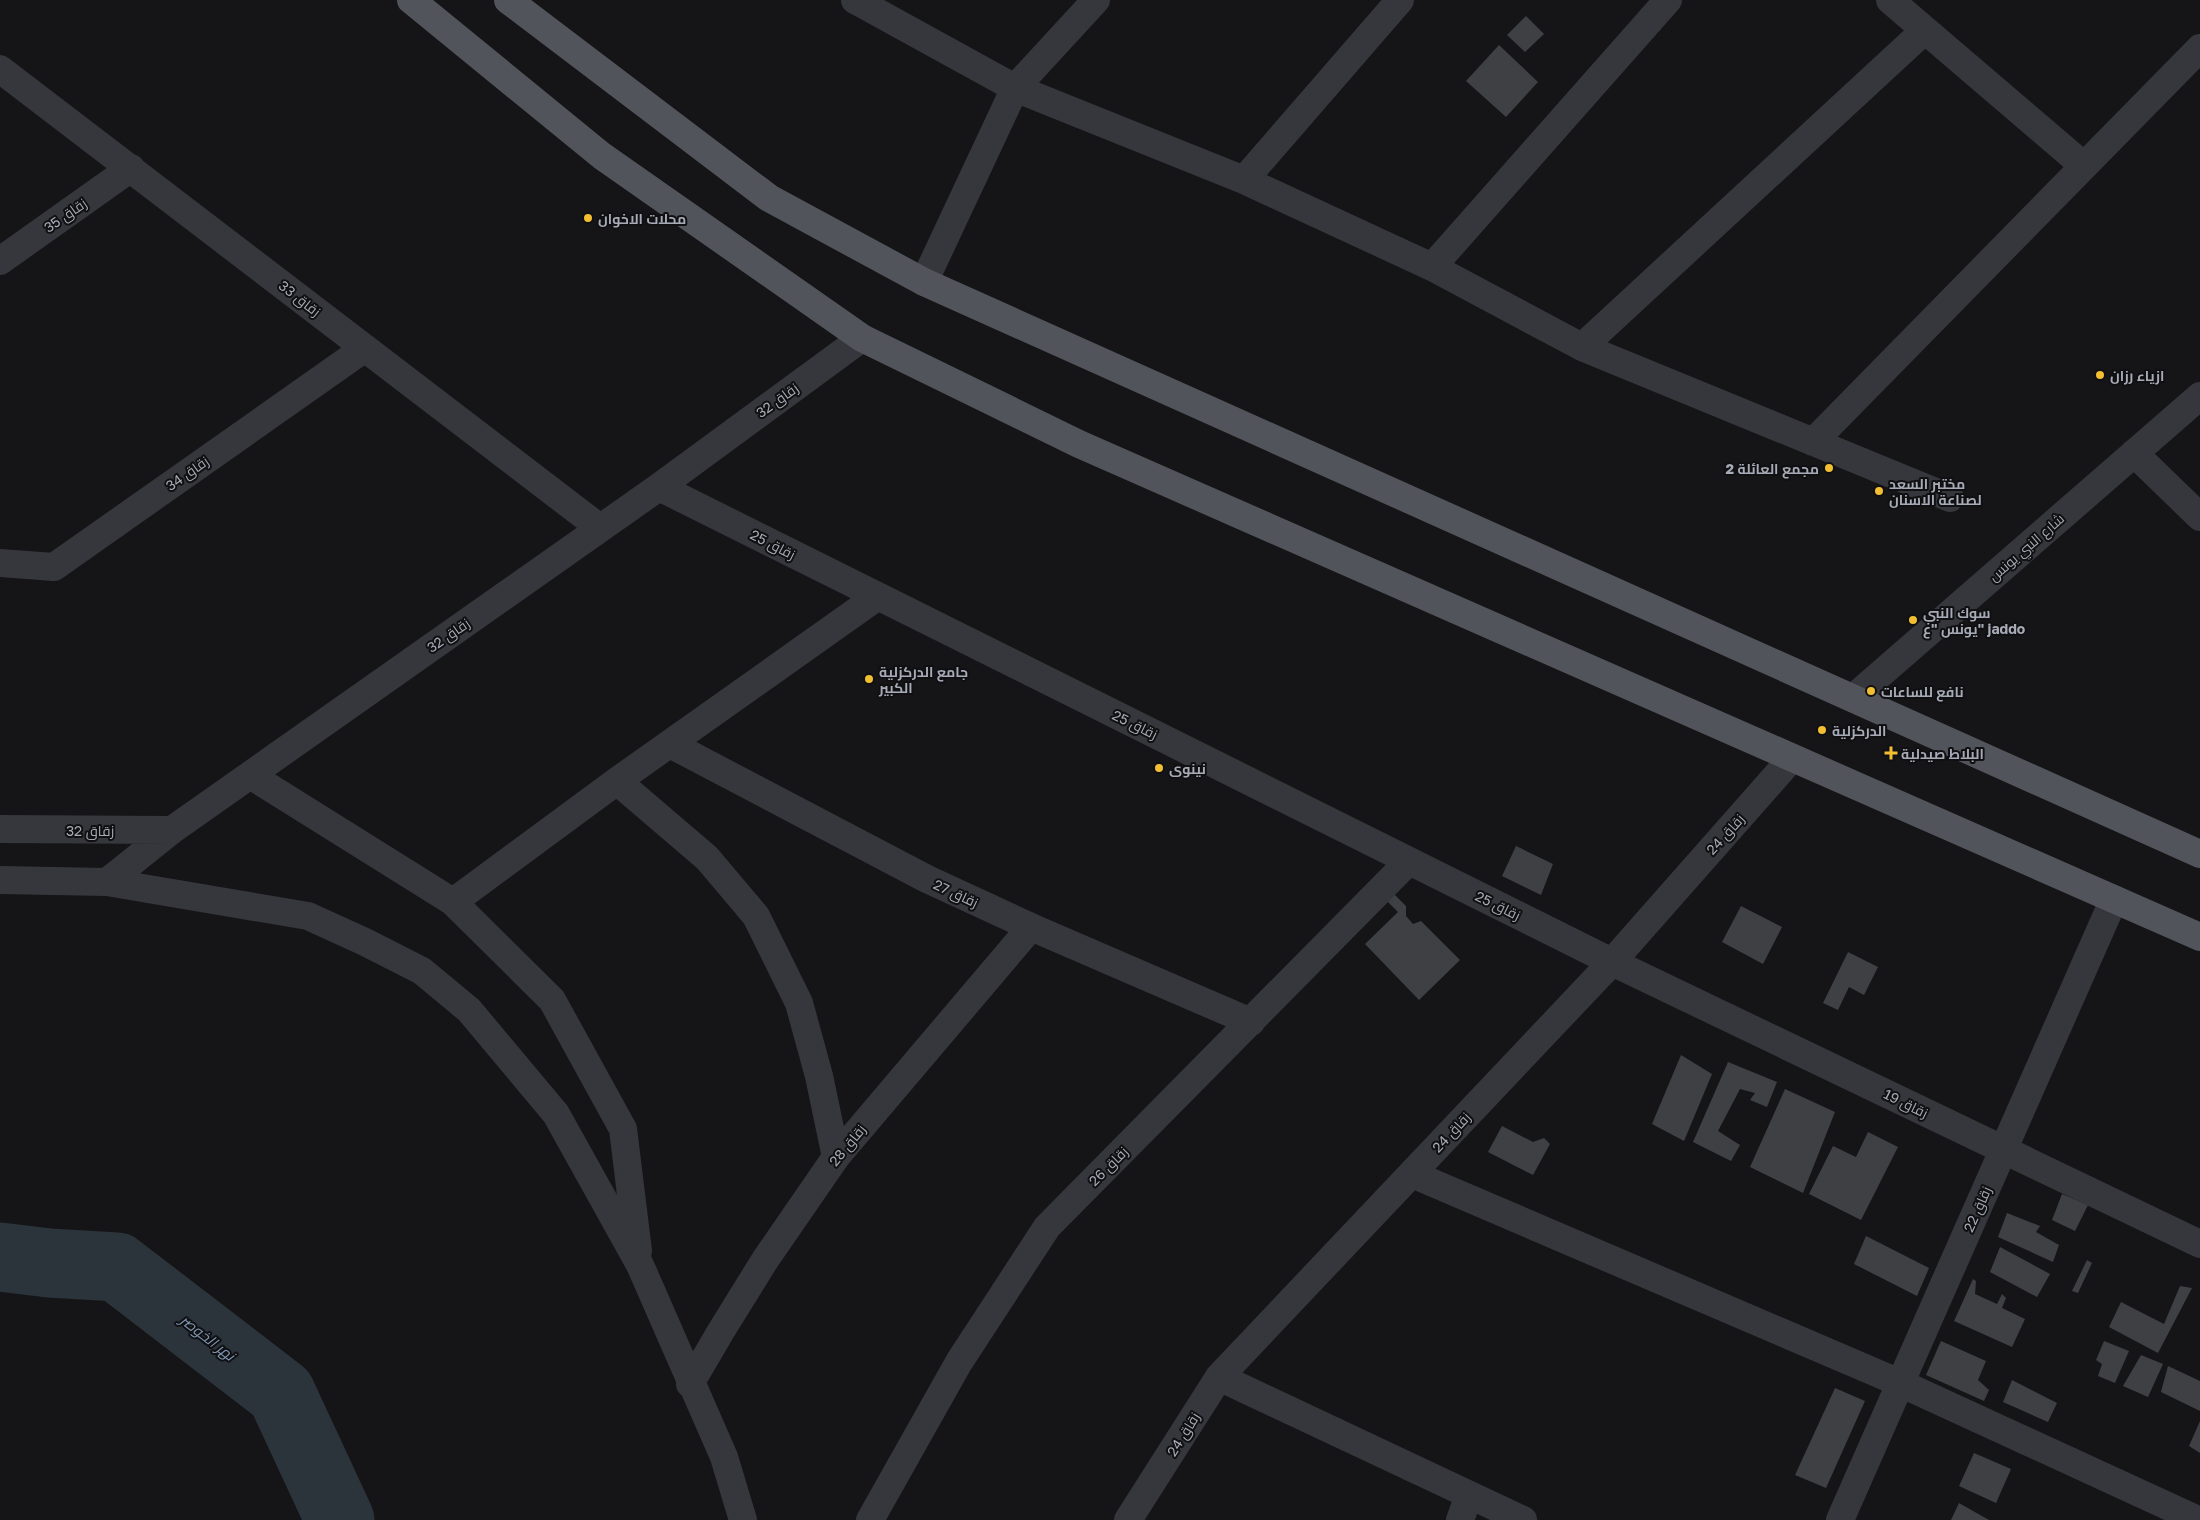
<svg xmlns="http://www.w3.org/2000/svg" width="2200" height="1520" viewBox="0 0 2200 1520" font-family="'Golos Text',Cairo,sans-serif">
<style>
.lines{fill:none;stroke-linecap:round;stroke-linejoin:round}
.river{stroke:#2b333b;stroke-width:69}
.building{fill:#3f4044}
.minor{stroke:#36373c;stroke-width:28}
.major{stroke:#52545b;stroke-width:28}
.poi-dot{fill:#f3bf32;stroke:#101012;stroke-width:2}
.labels{text-anchor:middle;dominant-baseline:central;stroke-width:4;stroke-linejoin:round;paint-order:stroke}
.street-label{font-size:14px;fill:#a7abb7;stroke:#101012}
.poi-label{font-size:14px;font-weight:bold;fill:#a7abb7;stroke:#101012;text-anchor:start}
.water-label{font-size:15px;font-style:italic;fill:#7e96b3;stroke:#101012}
</style>
<rect width="100%" height="100%" fill="#151517"/>
<g class="lines">
<path class="river" d="M0,1257L49,1263L117,1267L281,1393L340,1520"/>
</g>
<path class="building" d="M1526,16L1544,34L1525,52L1507,35Z
M1499,45L1538,82L1506,117L1466,81Z
M1516,846L1553,864L1541,895L1502,876Z
M1394,894L1406,906V916L1413,924L1421,921L1460,960L1419,1000L1365,944L1398,912L1387,901Z
M1741,906L1782,927L1763,964L1722,942Z
M1848,952L1878,967L1864,995L1849,987L1838,1010L1823,1003Z
M1681,1055L1712,1074L1684,1141L1652,1124Z
M1728,1062L1777,1082L1767,1107L1750,1100L1755,1093L1740,1089L1718,1131L1740,1145L1731,1161L1693,1142Z
M1785,1089L1835,1112L1803,1193L1750,1167Z
M1502,1126L1533,1142L1544,1138L1550,1144L1533,1175L1488,1152Z
M1868,1132L1898,1147L1861,1220L1809,1194L1833,1146L1856,1157Z
M2062,1194L2088,1205L2075,1231L2052,1220Z
M2007,1213L2040,1226L2036,1232L2059,1245L2053,1262L1998,1237Z
M1866,1236L1929,1268L1917,1296L1854,1264Z
M2000,1247L2050,1274L2037,1297L1990,1272Z
M2087,1260L2092,1263L2078,1293L2072,1291Z
M1973,1279L1976,1281L1975,1294L1997,1304L2002,1294L2006,1298L2002,1308L2025,1319L2012,1347L1954,1321Z
M2180,1286L2192,1288L2158,1353L2109,1327L2121,1302L2164,1324Z
M1941,1341L1986,1361L1978,1380L1989,1390L1984,1401L1926,1375Z
M2104,1341L2129,1351L2115,1383L2098,1376L2102,1364L2096,1360Z
M2141,1355L2163,1364L2148,1397L2123,1386Z
M2168,1366L2200,1381V1411L2161,1392Z
M2012,1380L2057,1403L2048,1422L2003,1402Z
M1835,1388L1865,1401L1826,1488L1795,1475Z
M2200,1421V1453L2189,1446Z
M1974,1453L2011,1469L1996,1503L1959,1486Z
M1959,1503L1989,1520H1951Z"/>
<g class="lines">
<path class="minor" d="M855,0L1015,88L1244,180L1432,267L1582,347L1950,498
M1890,0L2084,166
M0,69L600,528
M1244,180L1400,0
M0,261L131,168
M1432,267L1668,0
M924,282L1015,88L1096,0
M1582,347L1925,30
M1813,442L2200,48
M2134,453L2200,517
M659,487L1612,962L2200,1244
M0,563L54,567L365,348
M1853,698L2200,396
M670,744L927,879L1031,927L1251,1022
M250,775L453,902L552,1000L623,1129L638,1251
M617,781L707,858L756,916L799,1003L819,1076L836,1157
M0,829L172,830L659,487L862,338
M0,880L107,882L308,916L365,942L422,971L469,1010L556,1114L640,1265L724,1457L743,1520
M107,882L172,830
M453,902L617,781L878,596
M1412,1174L1900,1383L2198,1520
M1219,1377L1523,1520
M690,1384L721,1331L765,1260L836,1157L1031,927
M870,1520L959,1362L1047,1227L1409,861
M1128,1520L1219,1377L1612,962L1792,758
M1460,1520L1469,1495
M1840,1520L2114,899"/>
<path class="major" d="M411,0L602,156L862,338L1079,444L2200,937
M508,0L769,198L924,282L2200,854"/>
</g>
<g class="poi-dot">
<circle cx="588" cy="218" r="5"/>
<circle cx="2100" cy="375" r="5"/>
<circle cx="1829" cy="468" r="5"/>
<circle cx="1879" cy="491" r="5"/>
<circle cx="1913" cy="620" r="5"/>
<circle cx="869" cy="679" r="5"/>
<circle cx="1871" cy="691" r="5"/>
<circle cx="1822" cy="730" r="5"/>
<path d="M1888.5 745.5h5v5h5v5h-5v5h-5v-5h-5v-5h5z"/>
<circle cx="1159" cy="768" r="5"/>
</g>
<g class="labels">
<g class="street-label">
<text transform="translate(65 215) rotate(-35)">زقاق 35</text>
<text transform="translate(300 298) rotate(38)">زقاق 33</text>
<text transform="translate(777 400) rotate(-36)">زقاق 32</text>
<text transform="translate(187 473) rotate(-35)">زقاق 34</text>
<text transform="translate(773 544) rotate(27)">زقاق 25</text>
<text transform="translate(2026 547) rotate(-41)">شارع النبي يونس</text>
<text transform="translate(448 635) rotate(-35)">زقاق 32</text>
<text transform="translate(1135 724) rotate(26)">زقاق 25</text>
<text x="90" y="830">زقاق 32</text>
<text transform="translate(1725 834) rotate(-48)">زقاق 24</text>
<text transform="translate(956 893) rotate(25)">زقاق 27</text>
<text transform="translate(1498 905) rotate(26)">زقاق 25</text>
<text transform="translate(1906 1103) rotate(26)">زقاق 19</text>
<text transform="translate(1451 1132) rotate(-47)">زقاق 24</text>
<text transform="translate(847 1145) rotate(-51)">زقاق 28</text>
<text transform="translate(1108 1166) rotate(-45)">زقاق 26</text>
<text transform="translate(1977 1209) rotate(-66)">زقاق 22</text>
<text transform="translate(1183 1434) rotate(-58)">زقاق 24</text>
</g>
<g class="poi-label">
<text x="598" y="218">محلات الاخوان</text>
<text x="2110" y="375">ازياء رزان</text>
<text x="1819" y="468" text-anchor="end">مجمع العائلة 2</text>
<text x="1889" y="483">مختبر السعد<tspan x="1889" dy="16">لصناعة الاسنان</tspan></text>
<text x="1923" y="612">سوك النبي<tspan x="1923" dy="16">يونس "ع" jaddo</tspan></text>
<text x="879" y="671">جامع الدركزلية<tspan x="879" dy="16">الكبير</tspan></text>
<text x="1881" y="691">نافع للساعات</text>
<text x="1832" y="730">الدركزلية</text>
<text x="1901" y="753">البلاط صيدلية</text>
<text x="1169" y="768">نينوى</text>
</g>
<g class="water-label">
<text transform="translate(208 1337) rotate(38)">نهر الخوصر</text>
</g>
</g>
</svg>
